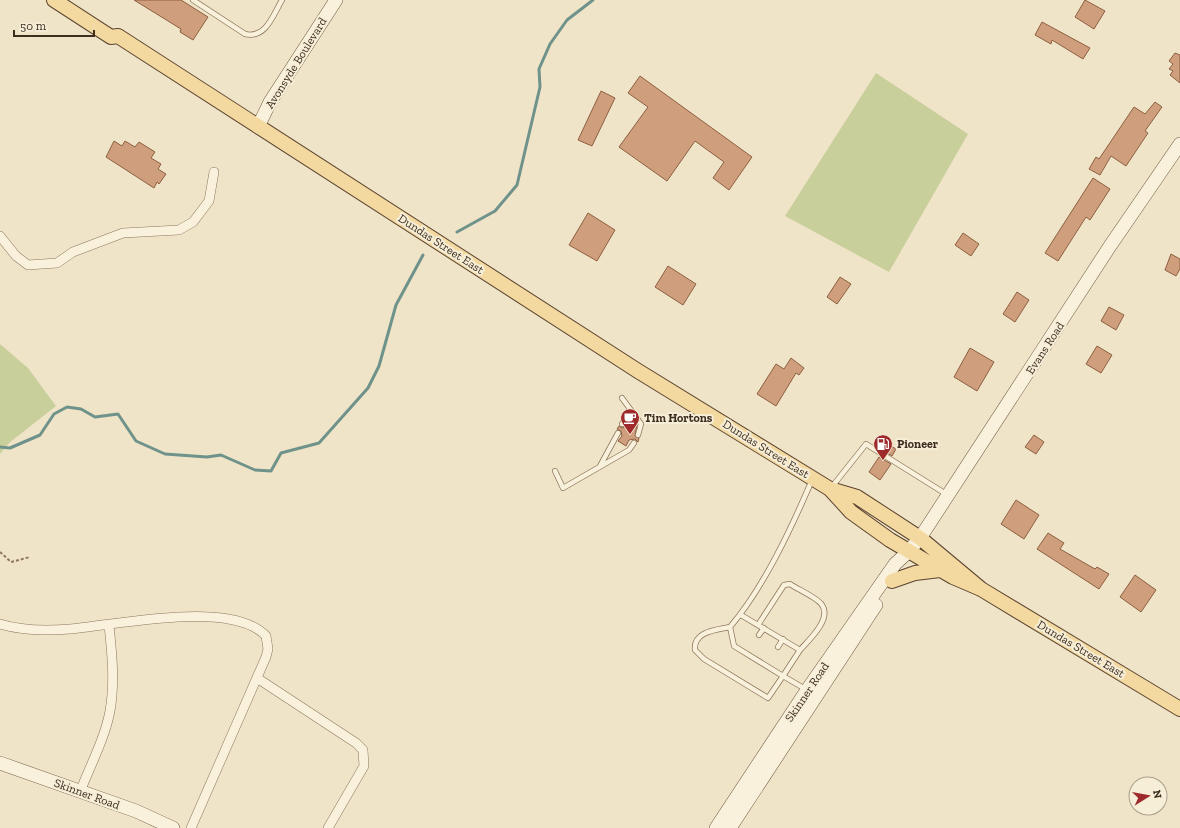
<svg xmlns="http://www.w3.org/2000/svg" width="1180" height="828" viewBox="0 0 1180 828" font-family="'Zilla Slab',serif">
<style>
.green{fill:#c9cf9b}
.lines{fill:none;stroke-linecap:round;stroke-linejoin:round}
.stream{stroke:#6f938a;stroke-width:3}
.building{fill:#cf9f7d;stroke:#8d5f41}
.lane-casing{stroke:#8d765c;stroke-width:6}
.street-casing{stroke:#8d765c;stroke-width:10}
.secondary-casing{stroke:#6f573f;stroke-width:14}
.primary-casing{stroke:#5b4430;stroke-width:16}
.path{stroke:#8d765c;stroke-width:2;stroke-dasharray:3 2;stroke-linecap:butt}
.lane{stroke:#faf1dc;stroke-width:4.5}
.street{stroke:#faf1dc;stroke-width:9}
.secondary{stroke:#faf1dc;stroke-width:13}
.primary{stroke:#f3d9a0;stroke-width:14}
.labels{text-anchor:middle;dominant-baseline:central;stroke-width:4;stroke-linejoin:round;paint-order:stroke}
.street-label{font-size:12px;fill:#3d2e20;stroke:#f7eed8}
.poi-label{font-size:12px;font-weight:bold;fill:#3d2e20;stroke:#f7eed8;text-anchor:start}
</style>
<rect width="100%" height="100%" fill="#f0e4c8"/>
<path class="green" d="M876,73L968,134L889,272L785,216Z
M0,344L28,368L56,406L9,443L0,454Z"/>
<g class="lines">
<path class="stream" d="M457,232L495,211L517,185L540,87L539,69L550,44L567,20L593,0
M0,447L10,448L40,435L54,414L67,407L81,409L95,417L118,414L136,441L165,454L207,457L221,455L255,470L271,471L281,453L319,443L368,388L379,366L396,305L423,255"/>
</g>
<path class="building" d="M134,0H181L208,17L193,40L180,32L181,29Z
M1085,0L1105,11L1094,29L1075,17Z
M1042,22L1090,48L1083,59L1052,40L1051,44L1035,35Z
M1175,53L1180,55V83L1170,75L1173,71L1169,69L1173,64L1169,61Z
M640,76L752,157L729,190L713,178L724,162L695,141L667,181L619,147L648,107L628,93Z
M601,91L615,98L592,146L578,140Z
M1155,102L1162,107L1145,131L1148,133L1126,166L1111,156L1100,175L1089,169L1096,157L1099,159L1134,107L1145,114Z
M114,141L122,146L125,141L135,147L139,142L155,152L151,158L161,164L158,169L166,174L159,184L157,182L154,188L106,157Z
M1093,178L1110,189L1090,220L1086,217L1058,261L1045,253Z
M588,213L615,230L597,261L569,245Z
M963,233L979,244L971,256L955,245Z
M1171,254L1180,259V269L1176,276L1165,270Z
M668,266L696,284L683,305L655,287Z
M840,277L851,284L837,304L827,297Z
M1017,292L1029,300L1015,322L1003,314Z
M1109,307L1124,315L1116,330L1101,321Z
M1097,346L1112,355L1101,373L1086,364Z
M970,348L994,362L977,391L954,377Z
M791,358L804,368L799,375L796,373L776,406L757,394L776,364L784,369Z
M633,420L637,425L635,436L639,438L638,442L635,439L629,440L626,446L618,441L622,436L621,431L617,429L619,426L622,428L629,426Z
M1034,435L1044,442L1036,454L1025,447Z
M887,444L896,449L892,456L883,450Z
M879,457L891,464L880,480L869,472Z
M1016,500L1039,515L1024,539L1001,524Z
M1048,533L1064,543L1060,549L1095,569L1097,567L1109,574L1099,589L1037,549Z
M1135,575L1156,590L1141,612L1120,597Z"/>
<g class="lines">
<g class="lane-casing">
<path id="lane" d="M193,0L245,34C266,39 273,15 282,0
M622,398L641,424L638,435
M622,424L630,409
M600,466L618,433
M555,471L563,488L629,450L634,443
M831,488L866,444L946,494
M758,625L784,585L790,584C797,589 818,598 822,605C832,619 809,640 800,650
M730,627L734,646L783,676L800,650L741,615
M759,635L764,628
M778,647L783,639
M807,690L783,676L768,698L704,659L695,650C693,631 717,630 730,627C764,587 791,529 812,480"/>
</g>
<g class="street-casing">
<path id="street" d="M0,236L16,256L28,265L57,263L73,252L123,233L179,230L193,222L209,201L214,172
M0,624C23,631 46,631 70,629C117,625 232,599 266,636L268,649L266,657L191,828
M257,678L356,743L363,750L364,766L328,828
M80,792C90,766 105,738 110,711C115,682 112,654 109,625"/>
</g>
<g class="secondary-casing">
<path id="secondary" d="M258,127L270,102L336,0
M0,763L136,811L173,828
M716,828L807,690L895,564L908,552L920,538L1110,246L1180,144
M730,828L876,605"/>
</g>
<g class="primary-casing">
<path id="primary" d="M54,0L111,37L118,36L638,371L830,489L857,497L920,538L981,589
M830,489L851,512L890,540L953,577L981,589L1180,709
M892,581L915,573L940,570"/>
</g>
<path class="path" d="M0,552L11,562L30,557"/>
<use href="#lane" class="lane"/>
<use href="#street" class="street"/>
<use href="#secondary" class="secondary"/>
<use href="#primary" class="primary"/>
</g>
<defs>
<g id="cafe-pin" transform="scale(1)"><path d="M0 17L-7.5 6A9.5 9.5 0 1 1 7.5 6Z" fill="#9e2a2b" stroke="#f7eed8"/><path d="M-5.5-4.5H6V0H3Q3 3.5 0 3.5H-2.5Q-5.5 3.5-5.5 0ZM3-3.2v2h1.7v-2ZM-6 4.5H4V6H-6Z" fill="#fff"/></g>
<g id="fuel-pin" transform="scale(1)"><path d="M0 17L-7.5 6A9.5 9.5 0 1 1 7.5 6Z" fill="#9e2a2b" stroke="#f7eed8"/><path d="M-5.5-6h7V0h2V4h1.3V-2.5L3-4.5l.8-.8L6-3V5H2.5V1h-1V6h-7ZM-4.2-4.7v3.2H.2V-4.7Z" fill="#fff"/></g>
</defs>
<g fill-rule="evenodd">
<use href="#cafe-pin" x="630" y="418"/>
<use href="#fuel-pin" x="883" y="444"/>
</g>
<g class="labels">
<g class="street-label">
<text transform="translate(296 63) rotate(-58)">Avonsyde Boulevard</text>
<text transform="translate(441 244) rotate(33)">Dundas Street East</text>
<text transform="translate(1045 348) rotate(-57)">Evans Road</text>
<text transform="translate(766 449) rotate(32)">Dundas Street East</text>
<text transform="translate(1081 649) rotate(31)">Dundas Street East</text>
<text transform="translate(807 692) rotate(-56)">Skinner Road</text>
<text transform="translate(87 794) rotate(20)">Skinner Road</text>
</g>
<g class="poi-label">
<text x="644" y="418">Tim Hortons</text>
<text x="897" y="444">Pioneer</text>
</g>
</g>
<g transform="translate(1148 796) rotate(79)"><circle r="19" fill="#f7eed8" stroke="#ada18e"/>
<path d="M0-3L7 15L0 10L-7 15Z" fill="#9e2a2b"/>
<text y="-6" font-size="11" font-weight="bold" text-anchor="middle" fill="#3d2e20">N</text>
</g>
<path d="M14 30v6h80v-6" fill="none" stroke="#3d2e20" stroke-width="2"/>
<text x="20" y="30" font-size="12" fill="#3d2e20" stroke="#f7eed8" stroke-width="3" paint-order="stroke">50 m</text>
</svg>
